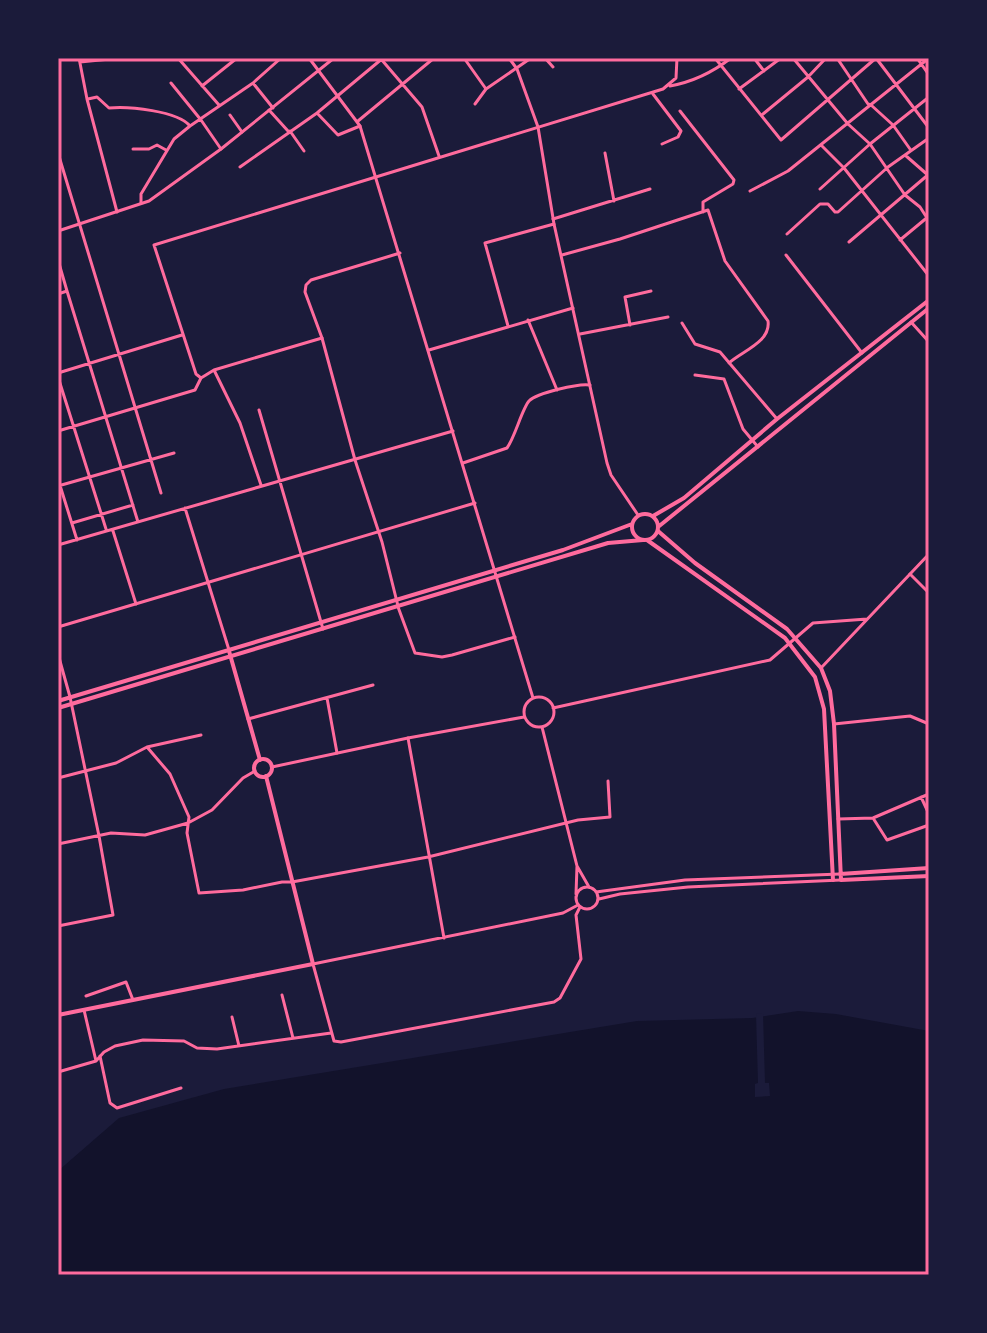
<svg xmlns="http://www.w3.org/2000/svg" width="987" height="1333" viewBox="0 0 987 1333" font-family="Signika,sans-serif">
<style>
.water{fill:#12122b}
.pier{fill:#1b1b3a}
.lines{fill:none;stroke-linecap:round;stroke-linejoin:round}
.minor{stroke:#ff6b9d;stroke-width:3}
.tertiary{stroke:#ff6b9d;stroke-width:3}
.secondary{stroke:#ff6b9d;stroke-width:4}
.trunk{stroke:#ff6b9d;stroke-width:4}
.neatline{fill:none;stroke:#ff6b9d;stroke-width:3}
</style>
<rect width="100%" height="100%" fill="#1b1b3a"/>
<path class="water" d="M798,1011L836,1014L929,1031V1275H58V1171L119,1118L224,1089L637,1021L752,1018Z"/>
<path class="pier" d="M763,1013L765,1083H769L770,1096L755,1097V1084L758,1083L756,1014Z"/>
<g class="lines">
<path class="minor" d="M79,58L87,99L117,212
M178,58L219,105
M464,58L486,89L531,58
M545,58L553,67
M715,58L781,140L876,58
M754,58L764,71
M793,58L848,124L870,144L905,195L920,207L929,221
M837,58L868,104L871,105L893,125L910,149
M876,58L929,128
M917,58L929,75
M381,59L422,107L439,156
M80,62L120,58
M171,83L201,120L221,149
M253,83L273,108
M202,86L237,58
M670,86C692,82 713,72 731,58
M739,89L781,58
M653,94L681,131L678,137L662,144
M88,99L97,97L109,108C128,106 178,111 190,126
M475,104L486,89
M269,110L288,131
M680,111L734,180L733,184L703,202V212
M317,113L338,135L360,126
M763,114L808,77L826,58
M230,115L242,132
M358,121L434,58
M290,131L304,151
M822,146L844,168L929,276
M133,149H149L157,145L166,150
M58,153L161,493
M605,153L614,201
M905,155L929,176
M240,167L317,113L383,58
M820,189L870,144L929,97
M750,191L788,171L929,58
M141,203V194L174,139L190,126L253,83L281,58
M553,219L650,189
M787,234L820,204H828L835,212H838L888,167L929,138
M900,240L929,216
M849,242L929,174
M562,255L620,239L708,210L725,261L768,321C771,342 742,351 729,363
M786,255L862,353
M58,260L67,291L58,294
M67,291L138,522
M528,320L557,390
M911,322L929,342
M682,323L695,344L720,352L777,419
M630,325L625,297L651,291
M508,326L485,243L554,224
M580,334L668,317
M429,350L573,308
M214,370L240,423L261,485
M58,373L182,335
M695,375L724,379L743,429L758,447
M58,377L106,529
M201,378L196,374L154,245L663,89L676,78L677,58
M259,410L323,629
M58,431L195,390L201,378L214,370L322,338
M463,463L507,448C515,437 522,409 529,401C537,393 579,383 590,385
M58,479L77,540
M58,486L174,453
M185,508L229,650
M72,523L133,505
M113,531L136,604
M58,545L453,431
M910,574L929,593
M398,607L415,653L442,657L452,655L515,637
M58,654L70,697L99,836L113,915L58,926
M327,698L337,753
M248,719L373,685
M834,724L910,716L929,724
M408,738L444,938
M147,747L170,774L189,817L187,833L199,893L243,890L282,882H292L428,857L578,820L610,817L608,781
M58,778L116,763L147,747L201,735
M921,797L929,814
M873,818L887,840L929,825
M838,819L873,818L929,794
M58,844L111,833L145,835L188,823L212,810L243,778L255,771
M578,905L563,913L313,964L334,1041L341,1042L554,1002L560,998L581,959L576,915L580,907
M282,995L293,1038
M86,996L126,982L133,1000
M84,1010L96,1061
M232,1017L239,1046
M100,1056L110,1103L117,1108L181,1088
M58,1072L96,1061L104,1052L115,1046L143,1040L184,1041L197,1048L217,1049L331,1033"/>
<path class="tertiary" d="M309,58L360,126L533,698
M509,58L517,69L538,127L554,224L607,463L611,475L638,515
M58,231L149,201L221,149L334,58
M398,606L382,542L355,460L322,338L305,292L306,285L311,280L400,253
M58,627L475,503
M821,668L929,554
M524 712a15 15 0 1 1 30 0a15 15 0 1 1-30 0Z
M553,708L770,660L813,623L867,619
M542,727L577,866L589,887
M272,767L408,738L524,717
M576 898a11 11 0 1 1 22 0a11 11 0 1 1-22 0Z
M596,892L685,880L840,874
M576,894L577,866
M599,899L620,894L688,887L841,880"/>
<path class="secondary" d="M658,531L695,563L787,629L821,668L830,691L834,724L841,880L929,876
M647,540L785,638L815,677L824,709L833,880
M229,651L260,760
M254 768a9 9 0 1 1 18 0a9 9 0 1 1-18 0Z
M840,874L929,868
M58,1015L313,964L266,776"/>
<path class="trunk" d="M632 527a13 13 0 1 1 26 0a13 13 0 1 1-26 0Z
M653,516L684,498L777,419L929,300
M658,527L929,308
M58,701L563,550L632,524
M58,708L608,543L643,540"/>
</g>
<rect width="987" height="1333" fill="none" stroke="#1b1b3a" stroke-width="120"/>
<rect x="60" y="60" width="867" height="1213" class="neatline"/>
</svg>
